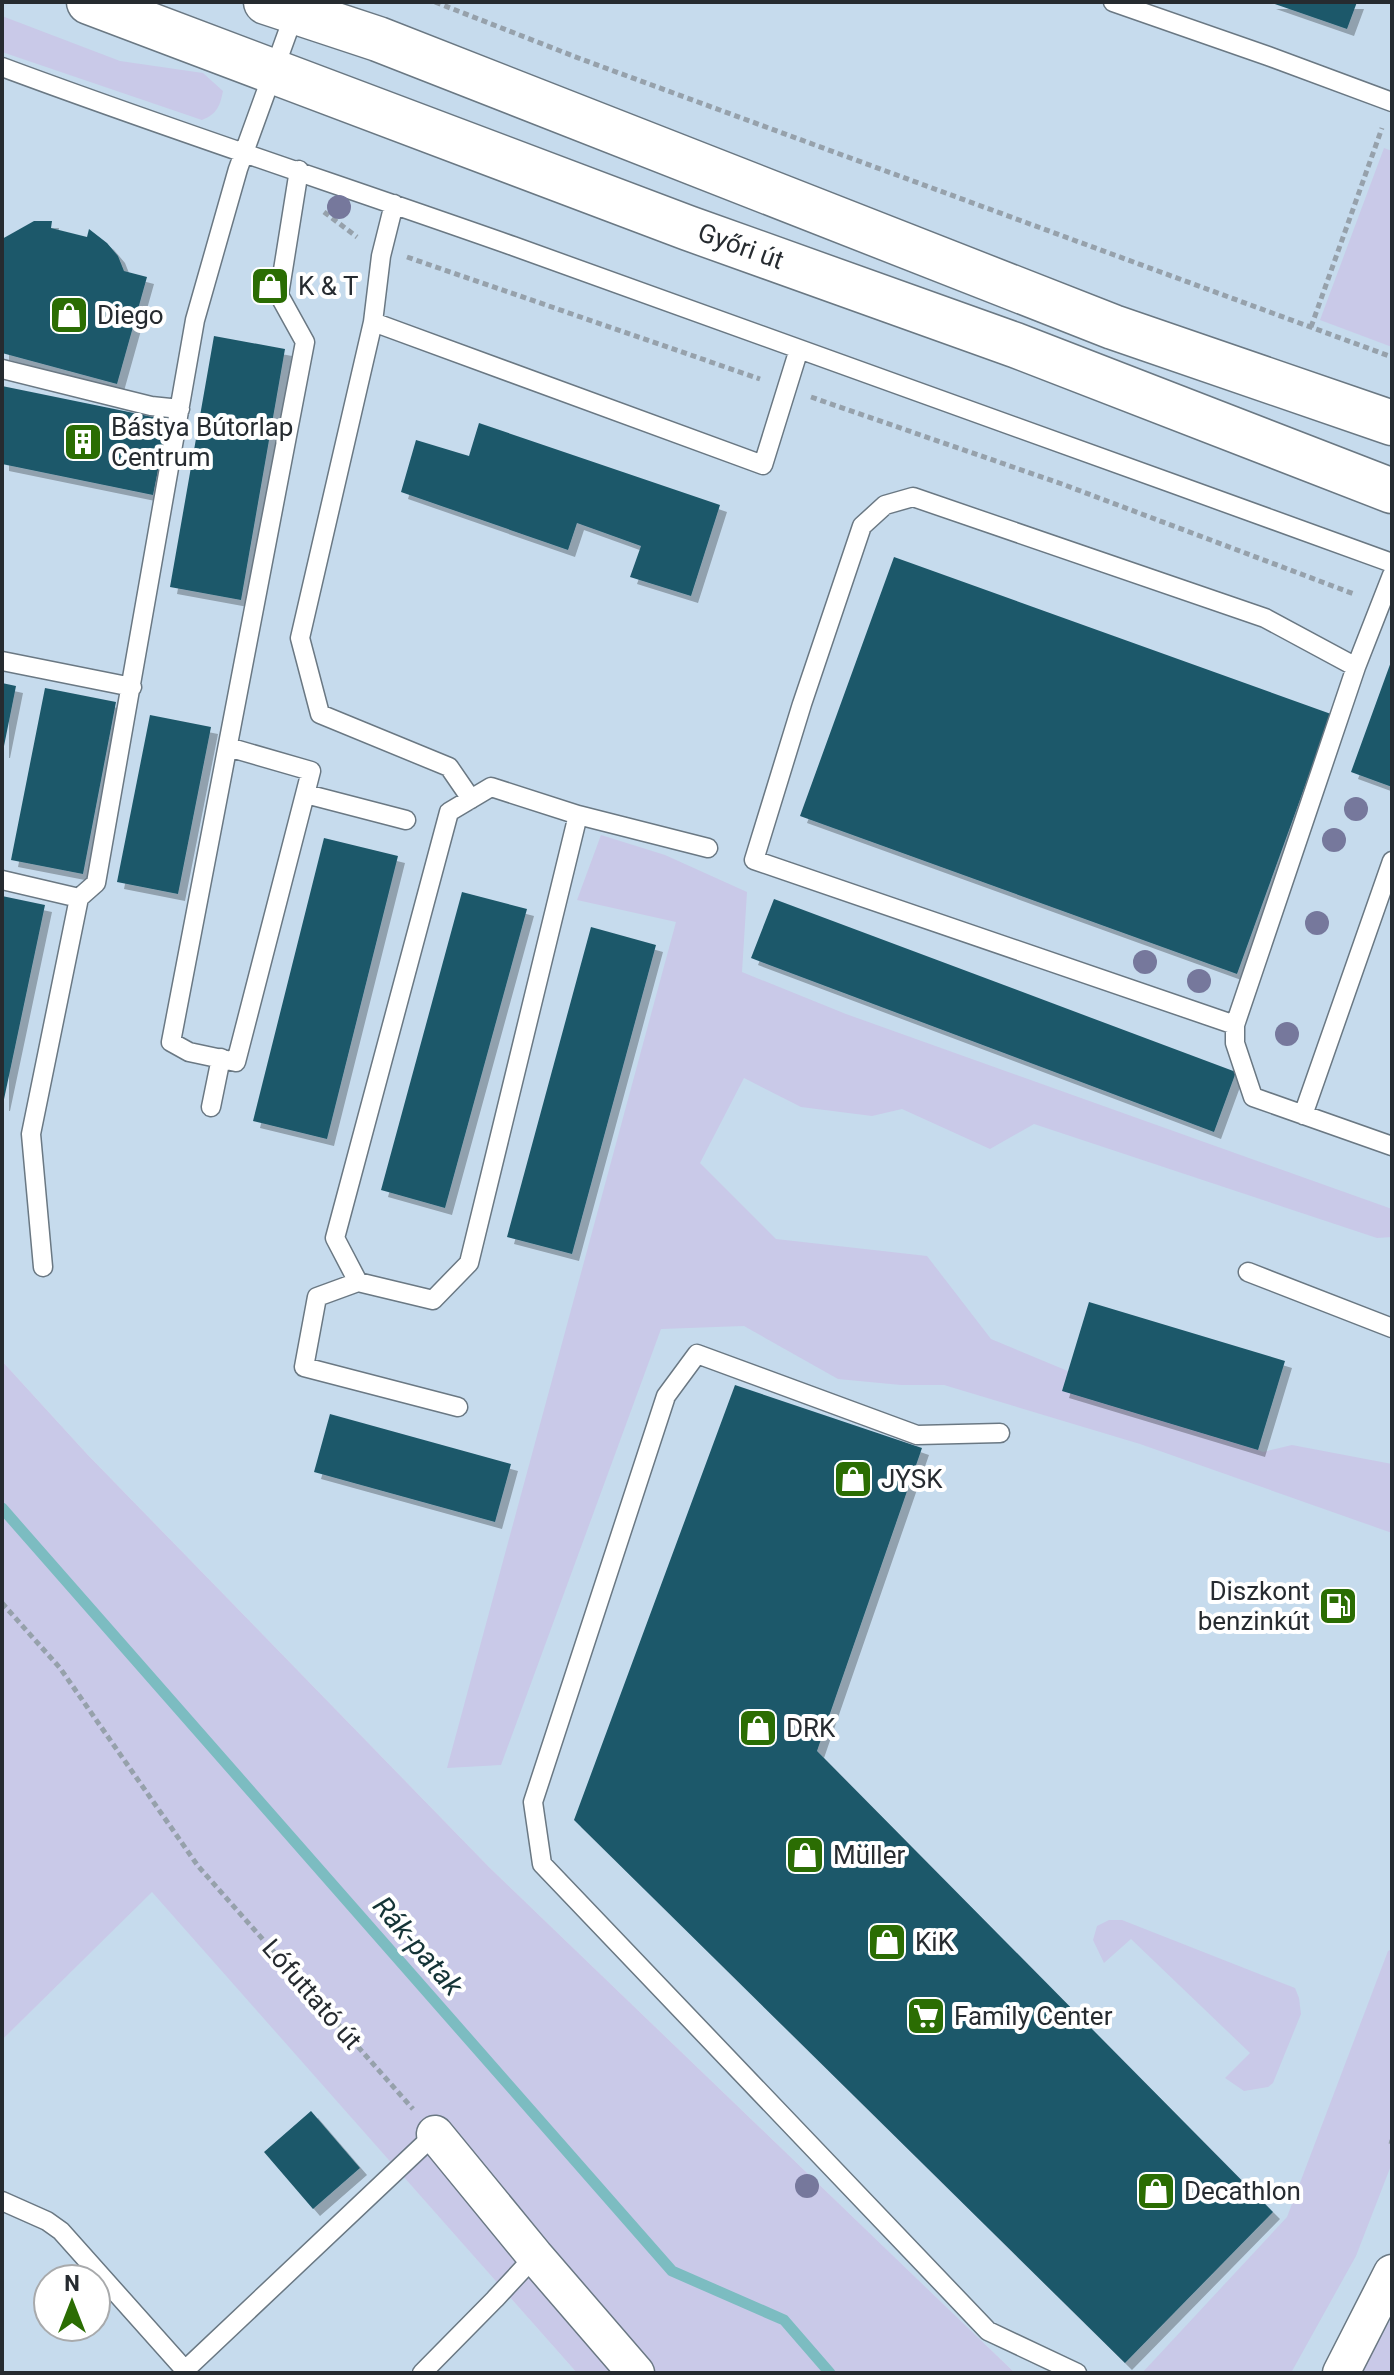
<svg xmlns="http://www.w3.org/2000/svg" width="1394" height="2375" viewBox="0 0 1394 2375" font-family="Roboto,sans-serif">
<style>
.built{fill:#c6dbed;fill-rule:evenodd}
.green{fill:#c9c9e8}
.lines{fill:none;stroke-linecap:round;stroke-linejoin:round}
.stream{stroke:#7cbcc1;stroke-width:11}
.building{fill:#1e586a;filter:url(#shadow)}
.service-casing{stroke:#6a7883;stroke-width:21}
.minor-casing{stroke:#6a7883;stroke-width:39}
.secondary-casing{stroke:#6a7883;stroke-width:47}
.path{stroke:#96a1ab;stroke-width:5;stroke-dasharray:6 4;stroke-linecap:butt}
.service{stroke:#fff;stroke-width:18}
.minor{stroke:#fff;stroke-width:36}
.secondary{stroke:#fff;stroke-width:44}
.tree{fill:#76789c}
.labels{text-anchor:middle;dominant-baseline:central;stroke-width:8;stroke-linejoin:round;paint-order:stroke}
.street-label{font-size:26px;fill:#262b30;stroke:#fff}
.poi-label{font-size:26px;fill:#262b30;stroke:#fff;text-anchor:start}
.water-label{font-size:28px;font-style:italic;fill:#143437;stroke:#fff}
</style>
<defs>
<filter id="shadow"><feDropShadow dx="7" dy="7" stdDeviation="0" flood-color="#0004"/></filter>
</defs>
<rect width="100%" height="100%" fill="#d5e4f0"/>
<path class="built" d="M2,2H1392V2373H1015L489,1867L87,1454L2,1361Z
M152,1891L577,2373H2V2040ZM48,2279H96V2327H48Z"/>
<path class="green" d="M2,16L120,61L203,73L223,91C220,106 217,114 202,120L2,52Z
M1384,148L1392,151V347L1320,320Z
M601,835L665,855L747,892L742,972L846,1014L1392,1209V1237L1377,1238L1034,1124L990,1149L902,1109L872,1116L801,1107L744,1078L700,1163L776,1239L927,1256L991,1339L1263,1452L1292,1445L1392,1464V1533L1140,1444L944,1385H901L838,1379L744,1326L661,1329L501,1765L447,1768L676,922L577,900Z
M2,1361L87,1454L489,1867L1015,2373H577L152,1892L2,2040Z
M1109,1920H1122L1295,1988L1299,1998L1301,2014L1273,2083L1268,2087L1244,2091L1225,2078L1250,2053L1131,1939L1104,1963L1093,1940L1097,1926Z
M1392,1949V2163L1356,2256L1291,2373H1142L1287,2217L1388,1951Z
M1392,2317V2373H1360Z"/>
<g class="lines">
<path class="stream" d="M2,1508L672,2271L784,2320L830,2373"/>
</g>
<path class="building" d="M1269,2H1357L1347,29Z
M34,221H52L51,228L87,237L89,229L107,243L118,256L124,271L147,277L117,384L2,353V239Z
M214,336L285,349L241,600L170,587Z
M2,386L168,420L153,495L2,464Z
M479,423L720,505L691,596L630,577L641,546L577,523L568,550L401,492L416,440L469,456Z
M894,557L1331,714L1237,974L800,816Z
M1392,659V787L1351,772Z
M2,683L16,686L3,751H2Z
M45,688L116,702L83,874L11,860Z
M150,715L211,727L178,894L117,882Z
M324,838L398,856L327,1139L253,1121Z
M462,892L527,909L445,1208L381,1190Z
M2,896L45,905L3,1104H2Z
M774,899L1236,1072L1214,1132L751,958Z
M591,927L656,945L572,1254L507,1237Z
M1089,1302L1285,1361L1258,1450L1062,1391Z
M735,1385L922,1448L817,1751L1273,2212L1125,2363L574,1820Z
M330,1414L511,1464L495,1522L314,1472Z
M311,2111L360,2168L313,2209L264,2152Z"/>
<g class="lines">
<g class="service-casing">
<path id="service" d="M1113,2L1268,56L1392,102
M2,67C171,130 343,186 513,246C806,350 1099,457 1392,563
M394,204L381,256L373,322L763,465L799,349
M373,322L300,638L320,714L449,767L471,799
M2,369L151,406L180,409
M2,661L132,687
M1356,667L1392,575
M228,747L311,771L236,1062L189,1052L171,1042L305,342L279,295L299,170
M306,794L406,820
M578,815L491,787L449,812L335,1238L358,1282L433,1300L469,1263L578,815L708,848
M2,880L79,898
M1235,1025L754,860L802,704L862,526L885,505L913,497L1265,618L1356,667L1235,1025V1043L1253,1097L1392,1146
M211,1107L221,1058
M1303,1115L1392,861
M43,1267L31,1134L79,898L96,883L195,320L238,169L295,12
M1248,1272L1392,1328
M358,1282L317,1297L304,1367L458,1407
M1000,1433L917,1435L697,1354L666,1396L533,1802L542,1864L988,2331L1077,2373
M2,2201L47,2221L61,2231L185,2370
M182,2373L435,2134
M422,2373L495,2299L535,2256"/>
</g>
<g class="minor-casing">
<path id="minor" d="M435,2134L535,2256L636,2373
M1341,2373L1392,2273"/>
</g>
<g class="secondary-casing">
<path id="secondary" d="M89,2L688,228L1015,345L1392,491
M266,2L378,39L1113,327L1392,423"/>
</g>
<path class="path" d="M435,2L581,59L1392,357
M324,212L357,237
M407,257L760,379
M1311,327L1382,128
M811,397L1062,484L1354,594
M2,1603L60,1668L198,1866L413,2109
M1391,2144L1392,2140"/>
<use href="#service" class="service"/>
<use href="#minor" class="minor"/>
<use href="#secondary" class="secondary"/>
</g>
<g class="tree">
<circle cx="339" cy="207" r="12"/>
<circle cx="1356" cy="809" r="12"/>
<circle cx="1334" cy="840" r="12"/>
<circle cx="1317" cy="923" r="12"/>
<circle cx="1145" cy="962" r="12"/>
<circle cx="1199" cy="981" r="12"/>
<circle cx="1287" cy="1034" r="12"/>
<circle cx="807" cy="2186" r="12"/>
</g>
<defs>
<g id="shop-square" transform="scale(2)"><rect x="-9" y="-9" width="18" height="18" rx="4" fill="#2b6d03" stroke="#fff"/><path d="M-5-2.5h2.3a2.7 3.5 0 0 1 5.4 0H5L5.5 6h-11ZM-1.5-2.5h3a1.5 2.3 0 0 0-3 0Z" fill="#fff"/></g>
<g id="building-square" transform="scale(2)"><rect x="-9" y="-9" width="18" height="18" rx="4" fill="#2b6d03" stroke="#fff"/><path d="M-4-6H4V6H1V3H-1V6H-4ZM-2.5-4.3h1.7v1.8h-1.7ZM.8-4.3h1.7v1.8H.8ZM-2.5-1h1.7V.8h-1.7ZM.8-1h1.7V.8H.8Z" fill="#fff"/></g>
<g id="fuel-square" transform="scale(2)"><rect x="-9" y="-9" width="18" height="18" rx="4" fill="#2b6d03" stroke="#fff"/><path d="M-5.5-6h7V0h2V4h1.3V-2.5L3-4.5l.8-.8L6-3V5H2.5V1h-1V6h-7ZM-4.2-4.7v3.2H.2V-4.7Z" fill="#fff"/></g>
<g id="supermarket-square" transform="scale(2)"><rect x="-9" y="-9" width="18" height="18" rx="4" fill="#2b6d03" stroke="#fff"/><path d="M-6-5.5h2.5l.6 2H6L4.5 2H-2.5L-4.4-4H-6ZM-1.5 3.2a1.3 1.3 0 1 0 .1 0ZM3 3.2a1.3 1.3 0 1 0 .1 0Z" fill="#fff"/></g>
</defs>
<g fill-rule="evenodd">
<use href="#shop-square" x="270" y="286"/>
<use href="#shop-square" x="69" y="315"/>
<use href="#building-square" x="83" y="442"/>
<use href="#shop-square" x="853" y="1479"/>
<use href="#fuel-square" x="1338" y="1606"/>
<use href="#shop-square" x="758" y="1728"/>
<use href="#shop-square" x="805" y="1855"/>
<use href="#shop-square" x="887" y="1942"/>
<use href="#supermarket-square" x="926" y="2016"/>
<use href="#shop-square" x="1156" y="2191"/>
</g>
<g class="labels">
<g class="street-label">
<text transform="translate(741 246) rotate(20)">Győri út</text>
<text transform="translate(312 1994) rotate(49)">Lófuttató út</text>
</g>
<g class="poi-label">
<text x="298" y="286">K &amp; T</text>
<text x="97" y="315">Diego</text>
<text x="111" y="427">Bástya Bútorlap<tspan x="111" dy="30">Centrum</tspan></text>
<text x="881" y="1479">JYSK</text>
<text x="1310" y="1591" text-anchor="end">Diszkont<tspan x="1310" dy="30">benzinkút</tspan></text>
<text x="786" y="1728">DRK</text>
<text x="833" y="1855">Müller</text>
<text x="915" y="1942">KiK</text>
<text x="954" y="2016">Family Center</text>
<text x="1184" y="2191">Decathlon</text>
</g>
<g class="water-label">
<text transform="translate(418 1946) rotate(49)">Rák-patak</text>
</g>
</g>
<rect width="1394" height="2375" fill="none" stroke="#262b30" stroke-width="8"/>
<g transform="translate(72 2303)"><circle r="38" fill="#ffffff" stroke="#a8aaac" stroke-width="2"/>
<path d="M0-6L14 30L0 20L-14 30Z" fill="#2b6d03"/>
<text y="-12" font-size="22" font-weight="bold" text-anchor="middle" fill="#262b30">N</text>
</g>
</svg>
